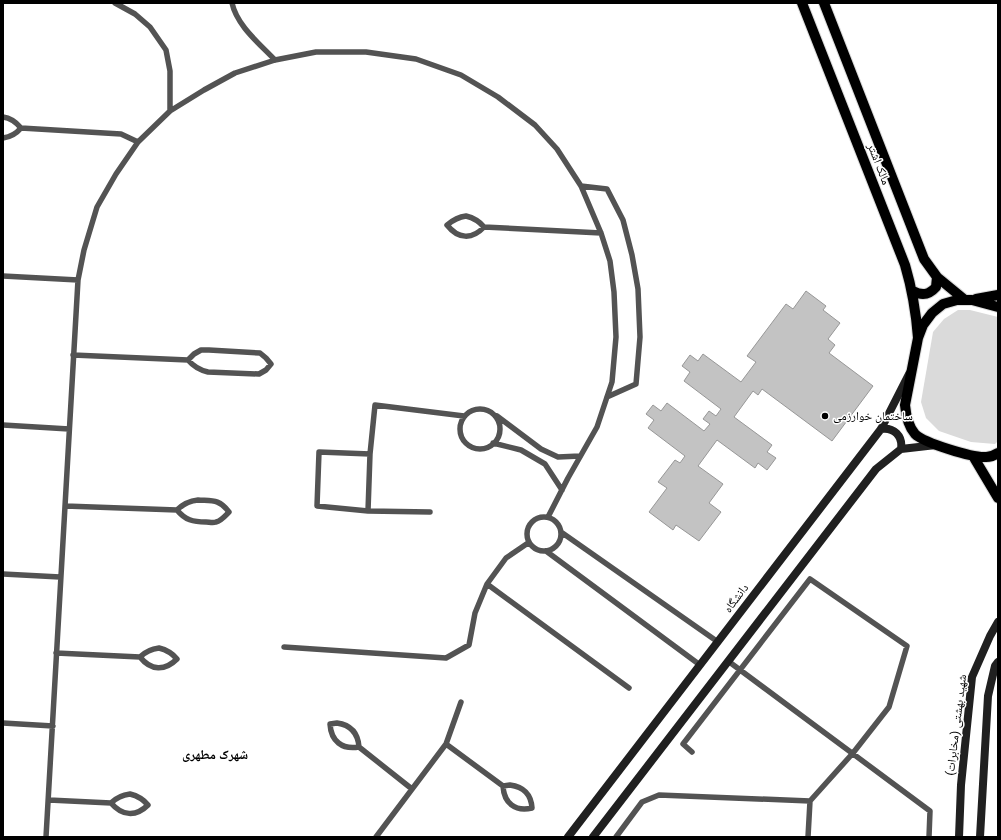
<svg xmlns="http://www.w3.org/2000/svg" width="1001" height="840" viewBox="0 0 1001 840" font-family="Roboto,'Noto Naskh Arabic',sans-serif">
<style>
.green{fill:#dadada}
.building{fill:#c3c3c3;stroke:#979797}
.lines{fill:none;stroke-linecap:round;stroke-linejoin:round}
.primary-casing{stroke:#dbdbdb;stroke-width:12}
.lane{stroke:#535353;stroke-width:5.5}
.secondary{stroke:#202020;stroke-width:8}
.primary{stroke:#000;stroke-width:10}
.poi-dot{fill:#000;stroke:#fff;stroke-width:1.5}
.labels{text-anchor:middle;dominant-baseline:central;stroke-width:3;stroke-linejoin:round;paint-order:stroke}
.street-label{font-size:12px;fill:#000;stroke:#fff}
.poi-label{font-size:12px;fill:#000;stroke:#fff;text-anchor:start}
.neighbourhood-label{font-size:13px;font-weight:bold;fill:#000;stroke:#fff}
</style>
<rect width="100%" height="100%" fill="#fff"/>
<path class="green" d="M958,310H970L998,317V441L995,444L971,442L939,431L926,418L921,402L933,332L944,319Z"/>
<path class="building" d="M806,291L826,306L823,310L840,323L828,339L835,345L829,353L873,386L832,441L762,389L758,395L753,391L734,417L772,445L767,452L776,458L767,470L758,463L755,468L717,440L698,466L723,484L709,503L721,512L699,541L676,525L673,530L649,512L667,488L658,482L675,460L680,463L685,456L648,428L654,420L646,414L653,405L661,411L667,403L704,431L710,424L703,419L709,411L716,416L721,409L684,381L690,372L682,366L690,355L698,361L703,354L741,382L756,362L747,356L786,304L793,309Z"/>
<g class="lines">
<g class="primary-casing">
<path id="primary" d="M802,3L905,265C913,292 916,311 918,338
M824,3L924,259L937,277L965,300
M913,291C922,296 929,295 936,287L937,277
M976,299L998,295
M998,307L972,300H957L943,304L932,313L923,325L918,338L905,405C906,416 908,426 915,434C924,443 973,458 986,457C990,457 995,455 998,453
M973,456L998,498"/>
</g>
<path class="lane" d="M115,3L135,14L150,27L166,50L170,71V111
M232,3C237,26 260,44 275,60
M3,117C11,118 16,122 21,128C16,134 11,137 3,138
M21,128L121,134L138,142
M581,186L607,189L623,220L632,255L638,289L640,337L636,384L607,397
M466,216C474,218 479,221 484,227C472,240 458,239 447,225C453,220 458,217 466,216Z
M484,227L601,233
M3,276L78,280
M201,350H209L260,353L266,358L271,364L266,370L259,374L208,372C199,370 194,367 188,360L194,354Z
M73,355L188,360
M460 429a20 20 0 1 1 40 0a20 20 0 1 1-40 0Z
M497,416L541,449L558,457L580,456
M3,425L69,429
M493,443L521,450L545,464L562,490
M198,500C213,501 219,499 229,512C225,516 221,521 216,522C213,523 209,522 206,522C193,522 185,520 177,510C183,504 189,501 198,500Z
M65,506L177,510
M368,511L370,454
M430,512L368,511L317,506L319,452L370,454L375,405L464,416
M527 534a17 17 0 1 1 34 0a17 17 0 1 1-34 0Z
M561,532L718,642
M546,551L700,665
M3,574L60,577
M487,584L629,688
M284,647L446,658L469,645L475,613L487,584L506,558L528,543
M159,648C167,650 172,653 177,659C165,671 151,671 140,657C146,651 151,649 159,648Z
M56,653L140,657
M728,661L930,811L929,837
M3,723L53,726
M337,723C351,725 358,733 359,747C342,750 331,741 330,724Z
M446,744L503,786
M359,747L412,789
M510,785C524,787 531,794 532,808C515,812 504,803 503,786Z
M130,794C138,796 143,799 148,805C136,817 122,816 111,803C117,797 122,795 130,794Z
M49,800L111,803
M46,837L78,280L84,250L97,207L116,174L138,142L170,111L204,90L235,73L275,60L316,52H366L416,59L461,75L498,97L535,125L557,149L581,186L601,233L610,261L614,292L616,337L612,382L597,427L568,478L548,517
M376,837L446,744L461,702
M616,837L642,802L659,795L810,801L853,753L889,707L907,646L810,579L683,744L692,752
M808,837L810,801"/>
<path class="secondary" d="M881,429C894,427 903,436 901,449
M568,837L881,429L909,374
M593,837L876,469L901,449L936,445
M959,837L961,785L972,677L990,636L998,622
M980,837L988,696L995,666L998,662"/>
<use href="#primary" class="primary"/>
</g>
<circle class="poi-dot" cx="825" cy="416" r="4"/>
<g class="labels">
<g class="street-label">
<text transform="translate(879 164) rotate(69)">مالک اشتر</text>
<text transform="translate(736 598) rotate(-53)">دانشگاه</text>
<text transform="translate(956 725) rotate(-83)">شهید بهشتی (مخابرات)</text>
</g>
<g class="poi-label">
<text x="833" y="416">ساختمان خوارزمی</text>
</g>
<g class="neighbourhood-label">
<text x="215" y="754">شهرک مطهری</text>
</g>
</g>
<rect width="1001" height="840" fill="none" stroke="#000000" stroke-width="8"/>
</svg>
